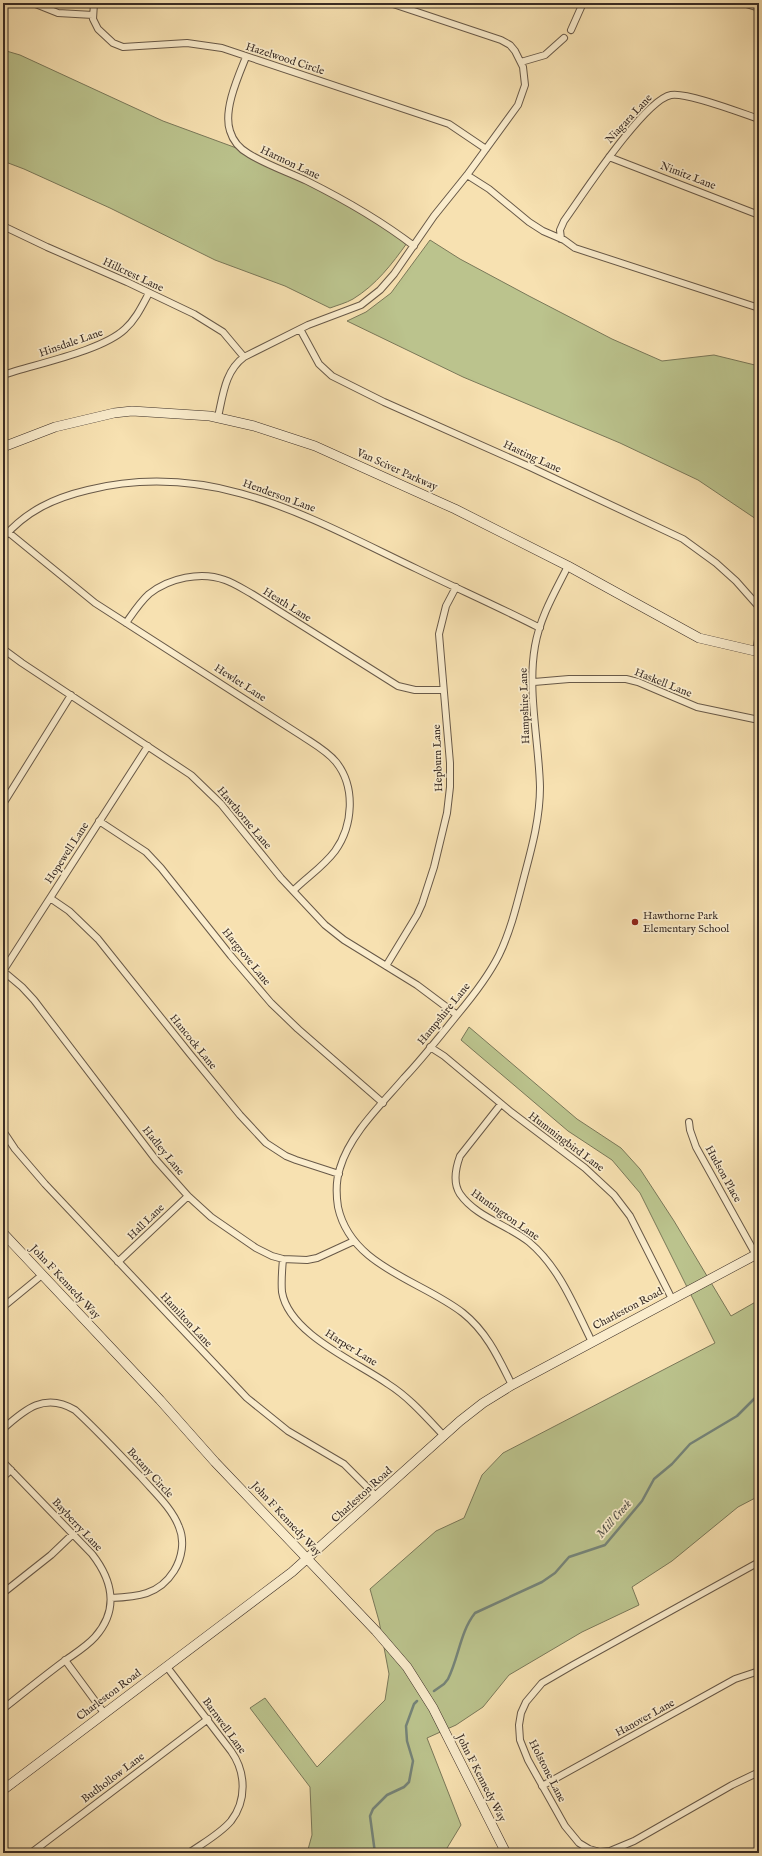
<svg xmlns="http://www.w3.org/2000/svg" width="762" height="1856" viewBox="0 0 762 1856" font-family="'IM FELL English',serif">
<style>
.green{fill:#bbc38d;stroke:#7a7859}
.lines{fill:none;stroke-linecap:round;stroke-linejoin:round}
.stream{stroke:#758378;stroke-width:2.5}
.street-casing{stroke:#685948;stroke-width:8}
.secondary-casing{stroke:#392c25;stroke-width:10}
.street{stroke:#faeccc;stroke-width:6}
.secondary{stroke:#faeccc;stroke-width:9}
.poi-dot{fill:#8f2418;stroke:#faeccc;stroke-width:1.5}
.labels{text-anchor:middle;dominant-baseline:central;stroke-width:3.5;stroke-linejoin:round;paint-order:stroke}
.street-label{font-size:11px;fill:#392c25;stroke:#faeccc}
.poi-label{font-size:11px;fill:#392c25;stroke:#faeccc;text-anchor:start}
.water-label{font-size:12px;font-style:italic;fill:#525048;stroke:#faeccc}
</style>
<rect width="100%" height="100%" fill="#f7e1b1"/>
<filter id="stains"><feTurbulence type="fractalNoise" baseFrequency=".005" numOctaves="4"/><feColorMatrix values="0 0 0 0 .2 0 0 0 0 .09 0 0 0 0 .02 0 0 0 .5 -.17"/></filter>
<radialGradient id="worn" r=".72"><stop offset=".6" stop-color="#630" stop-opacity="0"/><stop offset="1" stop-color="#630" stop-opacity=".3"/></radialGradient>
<path class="green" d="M3,50L20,55L163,121L250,153L343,199L407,243C392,264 376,285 353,299C346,303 338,305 330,308L285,286L215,260L110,208L24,169L3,161Z
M430,240L460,259L529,296L612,339L662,361L714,355L759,366V521L698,480L620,443L463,377L347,321L366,312L391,293Z
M469,1027L577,1119L621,1148L640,1169L674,1221L731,1316L759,1300V1496L738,1507L672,1561L632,1587L639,1605L582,1632L509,1675L483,1707L456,1725L427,1738L461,1825L444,1853H307L312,1835L310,1787L250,1708L265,1698L317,1767L385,1700L389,1674L379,1621L370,1589L436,1531L464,1518L482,1475L503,1453L715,1343L640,1193L612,1160L568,1131L461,1040Z"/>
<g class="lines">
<path class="stream" d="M434,1691L444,1684L448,1679C459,1657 460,1632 475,1613L542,1582L555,1573L569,1557L605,1545L642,1501L654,1479L672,1464L690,1444L737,1416L759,1394
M375,1853L370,1816L373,1809L387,1795L404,1787L409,1782L413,1761L407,1741L406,1726L414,1704L417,1701"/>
<g class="street-casing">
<path id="street" d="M33,3L58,13L93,15
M94,3L93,19L98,29L113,43L123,47L187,43L222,48L449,124L486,149
M743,3L759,8
M571,30L583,3
M246,57C238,77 223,110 230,131C233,141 240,149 249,154C267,165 288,172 307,181C345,200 380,220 414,246
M521,62L545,55L564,38
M609,157L759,215
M467,175L489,189L529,222L543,231L564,240L575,248L759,308
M3,226L47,247L127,282L194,314L223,332L244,357
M561,239L560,230L564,221C582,196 644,100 671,95C687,92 741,113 759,119
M300,329L319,364L332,376L384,402L530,467L683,539L716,563L736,581L759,607
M3,375C35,364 102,351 125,329C136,319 142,306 149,293
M218,417C223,395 225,371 244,357L308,325L361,305L380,290L394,274L434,216L467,175L518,105L525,85L523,67L515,51L510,45L501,40L390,3
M8,532L95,603L302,736C314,744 327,751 336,762C356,787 353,826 335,851C323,867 307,877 293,891
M3,538C26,511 54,498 88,490C212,459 310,518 417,569C458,589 499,607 540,628
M126,623C133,613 140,602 149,594C169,578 201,571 225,580C234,583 243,589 252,594L398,686L415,690H443
M3,649L22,663L191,775L221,804L281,878L325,925L344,940L417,985L457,1015
M756,652L759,633
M534,682L569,679H626L638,682L697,707L759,720
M3,804L71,695
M99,821L146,852L161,868L231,956L271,1003L298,1029L383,1103
M50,898L69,911L98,939L190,1054L240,1115L266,1143L286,1156L296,1160L339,1174
M386,966L417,915L422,904L434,867L447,813L450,787V763L439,634L446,606L456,587
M3,971L22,987L34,1000L156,1160L188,1196L211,1217L256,1248L272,1256L283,1259L307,1260L317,1258L354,1241
M3,971L148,746
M430,1047L444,1056L511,1112L585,1168L614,1195L630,1216L672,1299
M501,1104L460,1156C456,1167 452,1182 460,1194C476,1217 508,1225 529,1242C560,1268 575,1308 592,1342
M689,1122L690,1130L696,1147L756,1255
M3,1131L15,1149L45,1184L247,1398L288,1431L344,1464L377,1497
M283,1259C282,1270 281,1281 282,1292C289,1334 357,1362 388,1384C410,1398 426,1417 444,1436
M118,1262L188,1196
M3,1307L42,1275
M512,1385C499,1359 487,1332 463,1313C421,1280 351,1267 338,1207C336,1194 336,1180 340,1168C350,1134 381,1105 404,1078C423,1058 440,1036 457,1015C473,996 488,977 499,955C511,930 517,904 524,877C532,847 540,818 540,787C539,742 527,691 535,646C540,617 555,592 568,566
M3,1429C25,1409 45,1392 75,1410C98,1431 119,1454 141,1477C154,1492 172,1508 179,1527C185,1541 182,1558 174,1571C159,1595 137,1597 111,1598
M3,1462L92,1554C113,1581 119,1610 95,1637C86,1647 74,1654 63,1662C43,1677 23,1693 3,1709
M3,1477L11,1470
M759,1562L573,1665L542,1683L526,1702L521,1713L519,1725L520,1740L528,1760L565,1826L579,1843L589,1849L600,1852L610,1851L634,1841L732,1785L759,1772
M3,1593L51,1555L73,1534
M65,1660L104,1713
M167,1667L231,1751C246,1772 247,1800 231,1821C220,1834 203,1843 189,1853
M542,1786L735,1679L759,1671
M31,1853L208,1719"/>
</g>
<g class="secondary-casing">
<path id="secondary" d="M3,447L55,427L114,413L132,411L210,416L254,426L315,446L455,509L568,566L699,638L759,652
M3,1233L160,1400L215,1462L376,1631L407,1667L433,1708L506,1853
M3,1790L292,1572L460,1421L483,1403L512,1385L759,1253"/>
</g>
<use href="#street" class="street"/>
<use href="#secondary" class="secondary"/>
</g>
<circle class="poi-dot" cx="635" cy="922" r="4"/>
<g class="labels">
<g class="street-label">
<text transform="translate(285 59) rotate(18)">Hazelwood Circle</text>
<text transform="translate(629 119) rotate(-47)">Niagara Lane</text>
<text transform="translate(290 163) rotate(25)">Harmon Lane</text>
<text transform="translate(688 176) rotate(21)">Nimitz Lane</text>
<text transform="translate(133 275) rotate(25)">Hillcrest Lane</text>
<text transform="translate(71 343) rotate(-19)">Hinsdale Lane</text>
<text transform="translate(532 457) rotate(25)">Hasting Lane</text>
<text transform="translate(397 470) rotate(24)">Van Sciver Parkway</text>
<text transform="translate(279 496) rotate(20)">Henderson Lane</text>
<text transform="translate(287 605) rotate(32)">Heath Lane</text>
<text transform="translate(240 683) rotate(33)">Hewlet Lane</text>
<text transform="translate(663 683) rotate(22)">Haskell Lane</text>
<text transform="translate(525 706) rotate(-92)">Hampshire Lane</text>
<text transform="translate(438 758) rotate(-92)">Hepburn Lane</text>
<text transform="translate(244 818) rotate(50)">Hawthorne Lane</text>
<text transform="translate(67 853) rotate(-57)">Hopewell Lane</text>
<text transform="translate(246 957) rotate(51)">Hargrove Lane</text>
<text transform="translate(444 1014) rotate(-51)">Hampshire Lane</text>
<text transform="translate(193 1042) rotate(51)">Hancock Lane</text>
<text transform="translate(566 1142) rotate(37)">Hummingbird Lane</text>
<text transform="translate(163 1151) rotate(51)">Hadley Lane</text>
<text transform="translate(723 1174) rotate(61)">Hudson Place</text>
<text transform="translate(505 1215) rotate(35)">Huntington Lane</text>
<text transform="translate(146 1222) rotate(-44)">Hall Lane</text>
<text transform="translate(65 1282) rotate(47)">John F Kennedy Way</text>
<text transform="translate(628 1309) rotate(-28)">Charleston Road</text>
<text transform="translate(186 1320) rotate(47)">Hamilton Lane</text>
<text transform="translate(351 1348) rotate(32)">Harper Lane</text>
<text transform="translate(150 1473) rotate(48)">Botany Circle</text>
<text transform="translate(362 1495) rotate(-42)">Charleston Road</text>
<text transform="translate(286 1519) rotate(47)">John F Kennedy Way</text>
<text transform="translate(77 1525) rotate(47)">Bayberry Lane</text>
<text transform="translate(109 1695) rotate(-37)">Charleston Road</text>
<text transform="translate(645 1718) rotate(-29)">Hanover Lane</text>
<text transform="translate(224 1726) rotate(54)">Barnwell Lane</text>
<text transform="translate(547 1771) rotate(63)">Holstone Lane</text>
<text transform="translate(113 1778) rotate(-37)">Budhollow Lane</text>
<text transform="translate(481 1778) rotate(63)">John F Kennedy Way</text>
</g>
<g class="poi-label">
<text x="643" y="916">Hawthorne Park<tspan x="643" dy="13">Elementary School</tspan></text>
</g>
<g class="water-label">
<text transform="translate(614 1519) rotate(-49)">Mill Creek</text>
</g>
</g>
<rect width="762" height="1856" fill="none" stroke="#f7e1b1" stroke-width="16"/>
<rect x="4" y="4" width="754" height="1848" fill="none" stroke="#392c25" stroke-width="2"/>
<rect x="8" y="8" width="746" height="1840" fill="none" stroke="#392c25"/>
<rect width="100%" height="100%" filter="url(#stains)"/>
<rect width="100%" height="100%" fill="url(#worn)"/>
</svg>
